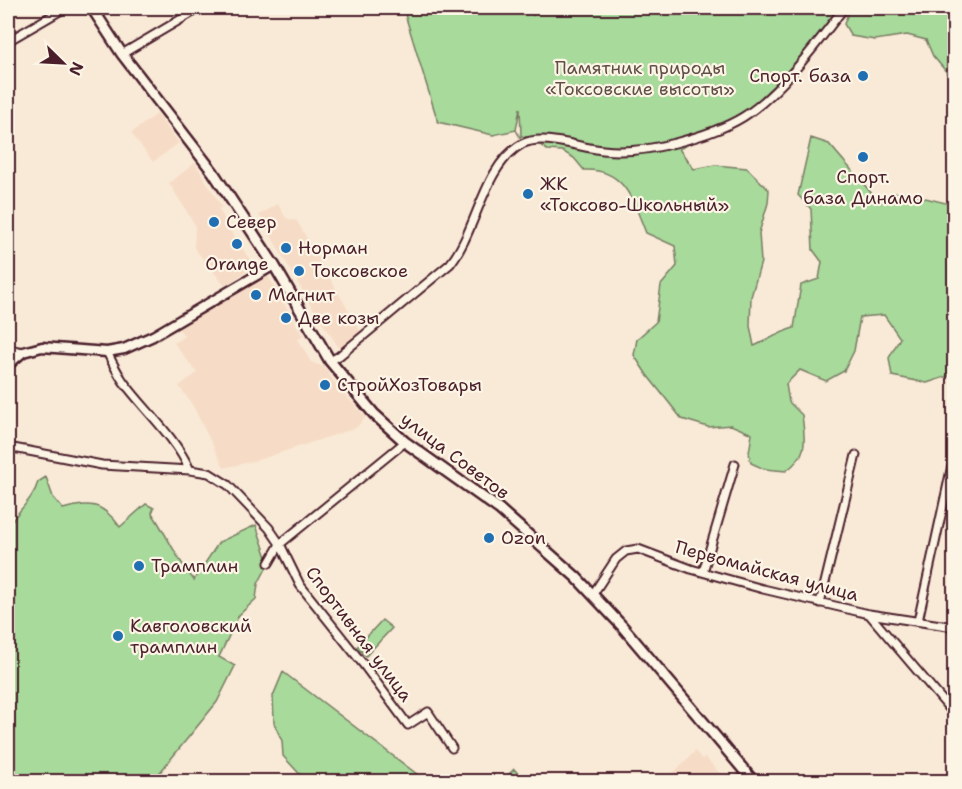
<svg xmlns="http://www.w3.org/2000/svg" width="962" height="789" viewBox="0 0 962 789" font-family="'Shantell Sans',sans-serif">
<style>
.built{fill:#f6dcc6}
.green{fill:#a7da9b;stroke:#787c63;stroke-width:1.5;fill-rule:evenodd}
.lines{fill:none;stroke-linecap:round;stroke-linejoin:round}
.minor-casing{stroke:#4a1f2b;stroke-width:11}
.tertiary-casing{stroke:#4a1f2b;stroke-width:13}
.secondary-casing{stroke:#4a1f2b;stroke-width:14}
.minor{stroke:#fcf5e5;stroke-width:7}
.tertiary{stroke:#fcf5e5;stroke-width:8}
.secondary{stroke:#fcf5e5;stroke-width:9}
.poi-dot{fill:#1f6fb2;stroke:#fcf5e5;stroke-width:2}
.labels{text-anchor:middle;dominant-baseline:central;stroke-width:4.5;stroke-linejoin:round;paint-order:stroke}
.park-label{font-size:18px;fill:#614e47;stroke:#fcf5e5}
.poi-label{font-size:18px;fill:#4a1f2b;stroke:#fcf5e5;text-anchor:start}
.street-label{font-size:18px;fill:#4a1f2b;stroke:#fcf5e5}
</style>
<rect width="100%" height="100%" fill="#f9ead7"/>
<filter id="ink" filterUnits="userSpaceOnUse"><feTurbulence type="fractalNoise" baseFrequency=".0167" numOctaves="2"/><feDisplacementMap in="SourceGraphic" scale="12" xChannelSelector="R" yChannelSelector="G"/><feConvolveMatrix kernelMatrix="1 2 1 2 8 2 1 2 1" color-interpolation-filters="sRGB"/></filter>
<g filter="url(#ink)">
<path class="built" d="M157,114L179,143L153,162L131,133Z
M195,163L222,207L219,209L230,230L254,266L225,286L194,248L195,225L169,183Z
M278,204L286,218L297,221L362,334L339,348L310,304L259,215Z
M267,274L303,336L298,339L311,362L324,367L340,390L366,417L356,428L255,461L224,468L193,406L179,386L197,373L174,343L184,336L176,325Z
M695,751L702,759L705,757L727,781H665Z"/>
<path class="green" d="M403,8H533V16L537,8H841L800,58L750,114L679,149L694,169L715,165L747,168L769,190L768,203L759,233L761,262L751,297L750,326L754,346C768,340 780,332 794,328L801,285L819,279L822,262L813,250L811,209L798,195L811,138L829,144L880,203L895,193H905L954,205V374L927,383L892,376L889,358L900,338L884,315L860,317L854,351L844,371L826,381L800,370L786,384L789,402L802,415C805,441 809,454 786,471L764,469L751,463L749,453L752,434L731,425L708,427L682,419L647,375L634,355L637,339L656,322L661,285L677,266L675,246L646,233C633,201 625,168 584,170L574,158L562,151L547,150L536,142L525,146L516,130L493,135L438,122ZM520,108L521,136L564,144L536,142L525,146L516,130Z
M850,8H954V81L933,56L926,40L907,35L875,40L851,36L844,24Z
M46,477L53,497L63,509C90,501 103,503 120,527L146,504L154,508L152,513C167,535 177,560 194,580L219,542L256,525L269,563L258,584L256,599L239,615L219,657L235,666L217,702L153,781L8,782V527C17,511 33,500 38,482Z
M382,620L392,628L366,656L357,647Z
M283,672L426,781H306L283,756L282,741L274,723L273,696Z
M514,769L525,781H502Z"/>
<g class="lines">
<g class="minor-casing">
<path id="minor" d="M8,41L65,8
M122,54L200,8
M8,349L23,352
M330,361L339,356L450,264C477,231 483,166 522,144C543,133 580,148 603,150C627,153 652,149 675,143C698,137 722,130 743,117C779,95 819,41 844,8
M8,447L102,465L190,470C174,435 145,411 123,381C117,372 112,362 107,352
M190,470L209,473L228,485L269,528L280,544L300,585L363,664L408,725L428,712L452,748
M269,563L280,544L405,442
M703,572L735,464
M593,594L616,559L626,551L638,549L691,569L763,589L869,614L954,627
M820,603L856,455
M869,614L954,714
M918,621L954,456"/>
</g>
<g class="tertiary-casing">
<path id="tertiary" d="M8,365L23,352L42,347L107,352L124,349L153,336L274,265"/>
</g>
<g class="secondary-casing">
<path id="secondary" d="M92,8L122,54L213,172L274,265L330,361L374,414L405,442L499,509L576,577L622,626L754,782"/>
</g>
<use href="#minor" class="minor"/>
<use href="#tertiary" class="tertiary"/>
<use href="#secondary" class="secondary"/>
</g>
</g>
<g class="poi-dot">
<circle cx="863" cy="76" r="6"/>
<circle cx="863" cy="157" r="6"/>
<circle cx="528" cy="194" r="6"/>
<circle cx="214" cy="222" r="6"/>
<circle cx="237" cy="244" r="6"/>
<circle cx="286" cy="248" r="6"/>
<circle cx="299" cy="271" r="6"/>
<circle cx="256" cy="295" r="6"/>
<circle cx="286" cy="318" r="6"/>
<circle cx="325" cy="385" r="6"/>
<circle cx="489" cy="538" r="6"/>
<circle cx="139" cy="566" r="6"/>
<circle cx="118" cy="636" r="6"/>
</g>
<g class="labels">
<g class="park-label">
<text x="640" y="68">Памятник природы<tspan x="640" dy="21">«Токсовские высоты»</tspan></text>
</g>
<g class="poi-label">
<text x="851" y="76" text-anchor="end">Спорт. база</text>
<text x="863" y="177" text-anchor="middle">Спорт.<tspan x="863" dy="21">база Динамо</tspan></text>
<text x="540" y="184">ЖК<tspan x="540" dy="21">«Токсово-Школьный»</tspan></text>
<text x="226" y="222">Север</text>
<text x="298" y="248">Норман</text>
<text x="237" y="264" text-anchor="middle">Orange</text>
<text x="311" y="271">Токсовское</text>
<text x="268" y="295">Магнит</text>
<text x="298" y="318">Две козы</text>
<text x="337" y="385">СтройХозТовары</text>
<text x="501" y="538">Ozon</text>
<text x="151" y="566">Трамплин</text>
<text x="130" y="626">Кавголовский<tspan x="130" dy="21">трамплин</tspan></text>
</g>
<g class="street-label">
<text transform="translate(455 456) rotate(37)">улица Советов</text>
<text transform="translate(767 571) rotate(15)">Первомайская улица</text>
<text transform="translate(359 634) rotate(53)">Спортивная улица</text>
</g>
</g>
<rect width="962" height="789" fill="none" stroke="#fcf5e5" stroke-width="30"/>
<rect x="15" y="15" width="932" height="759" fill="none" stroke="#4a1f2b" stroke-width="2" filter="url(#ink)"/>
<g transform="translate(63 63) rotate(114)" stroke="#fcf5e5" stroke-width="4.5" paint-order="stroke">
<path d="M0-4.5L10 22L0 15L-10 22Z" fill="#4a1f2b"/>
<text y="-9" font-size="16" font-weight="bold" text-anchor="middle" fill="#4a1f2b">N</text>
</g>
</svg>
